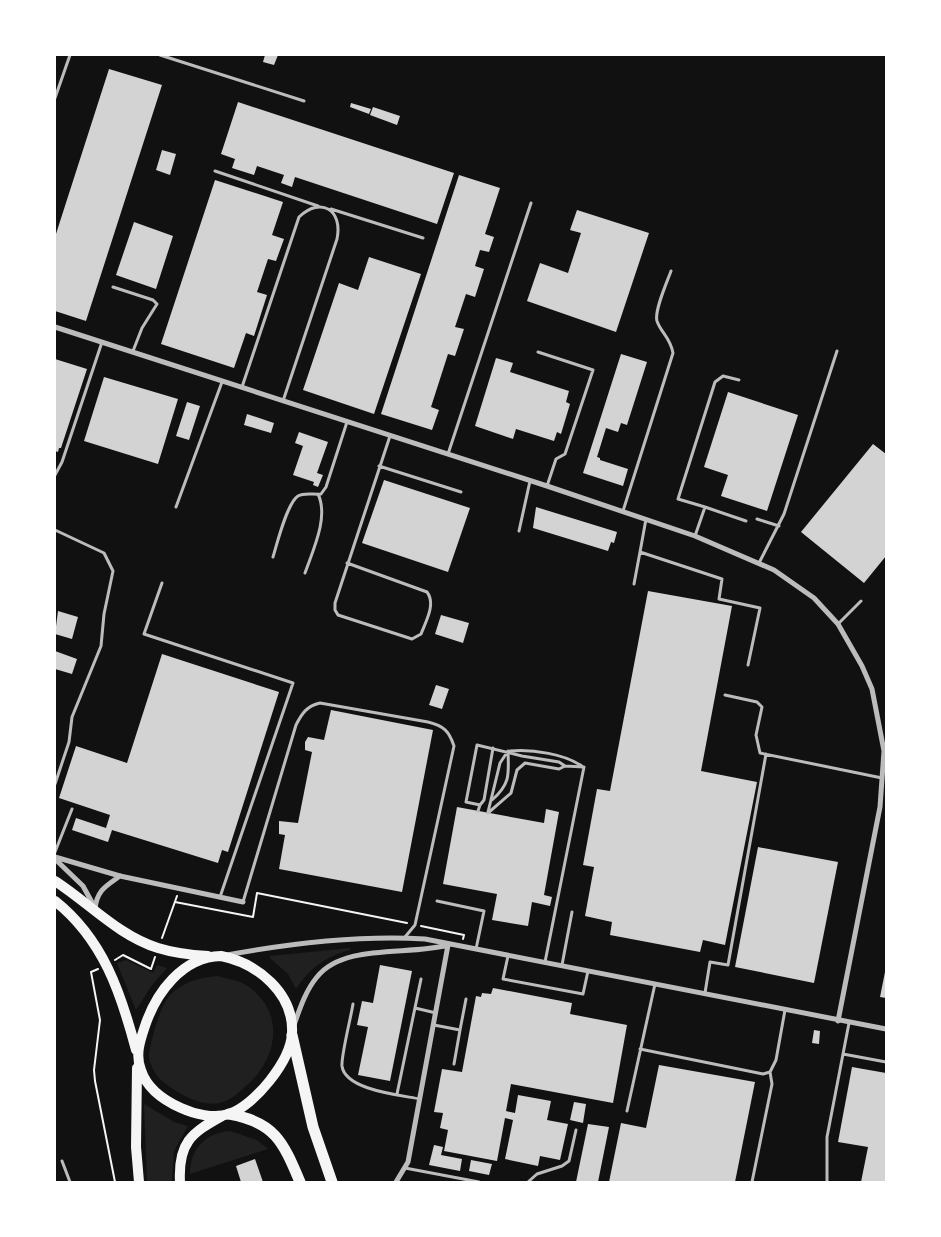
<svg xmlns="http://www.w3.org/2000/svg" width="941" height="1237" viewBox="0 0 941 1237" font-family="'Fira Sans Condensed',sans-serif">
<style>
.green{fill:#202020}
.building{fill:#d3d3d3}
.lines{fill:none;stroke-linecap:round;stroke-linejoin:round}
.path{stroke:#f5f5f5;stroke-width:2}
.service{stroke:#bcbcbc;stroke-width:3}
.minor{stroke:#bcbcbc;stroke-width:5}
.trunk{stroke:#f5f5f5;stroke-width:10}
.motorway{stroke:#f5f5f5;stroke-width:11}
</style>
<rect width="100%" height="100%" fill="#111"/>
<path class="green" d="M350,948V950C325,957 311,967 296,989L288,974L270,958V956Z
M126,960L153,973L157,965L167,968L152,985L136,1010L117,963Z
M217,976C228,979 240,980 249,987C285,1013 278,1058 247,1085C239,1092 231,1101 219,1103C200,1107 175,1092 161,1080C155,1075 150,1064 149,1057C149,1046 160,1008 167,999C179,983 198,978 217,976Z
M144,1104L174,1122L188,1126L174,1151L172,1182H147Z
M230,1131L257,1140L268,1149L190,1174C190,1149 205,1133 230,1131Z"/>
<path class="building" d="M265,55H278L274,65L263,62Z
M109,69L162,85L86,321L55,311V237Z
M238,102L454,173L437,224L295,177L292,187L281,183L284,175L257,166L254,175L232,168L235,159L221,154Z
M351,103L371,109L369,114L350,107Z
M373,107L400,116L397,125L370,115Z
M162,150L176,154L170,175L156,170Z
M459,175L500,188L485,234L494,237L489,252L480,250L475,266L484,269L475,297L466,294L455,327L464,329L455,356L448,354L431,407L439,410L432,430L381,414Z
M215,180L283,202L272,235L284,239L276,261L268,259L257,292L267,295L254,336L246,333L234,368L161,344Z
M577,210L649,233L616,332L527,301L540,263L568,273L581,233L570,230Z
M134,222L173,236L156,289L116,275Z
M369,257L421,274L374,414L303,390L339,283L358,290Z
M621,354L647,362L627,425L621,423L618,432L606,428L597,457L600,458V460L628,469L623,486L583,473Z
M496,358L513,363L510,372L569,391L566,402L570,404L561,434L557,432L554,441L516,429L513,439L475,426Z
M55,359L87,369L61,448H59L58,452L55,451Z
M104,377L178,399L158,464L84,441Z
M728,392L798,415L767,511L721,496L728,475L704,467Z
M187,402L200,406L189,440L176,436Z
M247,414L274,423L271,433L244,425Z
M299,432L328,442L317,473L323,475L318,487L313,485L314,482L293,475L303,446L295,443Z
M873,444L886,454V556L864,583L801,532Z
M384,480L470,508L448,572L362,543Z
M536,507L617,532L614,543L611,542L608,551L533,528Z
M648,591L732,606L701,771L757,782L725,945L703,940L700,952L610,935L612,922L585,916L594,867L583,865L597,789L610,791Z
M58,611L78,617L72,639L55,634Z
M441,615L469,623L463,643L435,634Z
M55,651L77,659L72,674L55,669Z
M162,654L279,692L228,852L222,850L218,863L112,830L108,842L72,830L76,818L106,828L110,815L59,798L76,746L127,763Z
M436,685L449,689L442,709L429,705Z
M331,710L433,730L402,892L279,869L285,835L279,834V821L298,823L312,752L305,750V742L308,737L324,740Z
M457,807L544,823L546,809L559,812L544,895L552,897L550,906L532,902L528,926L492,920L497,894L443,884Z
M758,847L838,862L814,983L735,967Z
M380,965L412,971L390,1081L358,1075L368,1027L357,1025L362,1001L373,1003Z
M885,972H886V998L880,997Z
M493,988L572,1003L570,1014L627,1025L613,1103L511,1084L506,1111L515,1113L518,1095L551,1101L547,1120L568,1124L560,1160L540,1156L538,1166L505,1159L513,1120L505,1118L497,1161L444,1151L448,1130L440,1128L443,1113L434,1112L442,1069L462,1072L476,996L481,997L482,993L491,994Z
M814,1030L820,1031L819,1044L812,1043Z
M659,1065L755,1082L735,1182H609L621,1123L646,1128Z
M852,1067L886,1073V1182H861L868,1147L838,1142Z
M574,1102L586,1104L583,1123L570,1120Z
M588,1124L609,1127L598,1182H576Z
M434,1145L443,1147L441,1155L462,1159L460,1171L429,1165Z
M255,1159L263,1182H241L236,1166Z
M471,1160L492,1164L489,1175L469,1171Z"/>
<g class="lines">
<path class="path" d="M175,902L253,917L257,893L407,923
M421,926L464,935L463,939
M162,938L177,896
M115,960L123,955L151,969L155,957
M98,969L91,972L100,1020L94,1070L95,1081L115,1182"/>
<path class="service" d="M160,55L304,101
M55,98L70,55
M215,171L318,206
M331,209L423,238
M113,287L153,300L157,304L142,328L133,351
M538,352L593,370L565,454L556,459L547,486
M242,387L299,217C321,196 343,210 337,239L283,401
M448,454L531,203
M379,466L461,492
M55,475L62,462L102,342
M176,507L222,382
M705,507L746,521
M623,511L673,353C670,337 661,333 657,321C654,311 667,282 671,271
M646,519L640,552L722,579L719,599L760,608L748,665
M757,519L779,526
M55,530L104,553L113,571L104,614L101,646L72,717L69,742L55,784
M519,531L530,481
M695,536L705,507L678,499L715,382L723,376L739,380
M273,557C277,544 287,503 298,496C305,492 314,495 321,494L326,487L347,422
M347,563L427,592C436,604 426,621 421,634L412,639L338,615L335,610V603L390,436
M759,563L784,514L837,351
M305,573C313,550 329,517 318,494
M162,583L144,634L293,683L220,897
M634,584L640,552
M838,624L861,601
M725,695L757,702L762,707L756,735L760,753L882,778
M510,751C532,749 566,754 583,767
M492,800C510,784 509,775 508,752
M480,805L484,800L493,748
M478,811L480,805L466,802L477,745L522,756L559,762L565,766
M488,812L500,763L508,751
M488,813L511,793L517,770L525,763L559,769L565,766L584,767
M55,852L72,809
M437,901L484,911L476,949
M243,902L296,725C302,713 307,706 320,703L428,722C444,726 449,731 454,746L415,925L405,937
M508,956L503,979L583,994L588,971
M545,962L584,767
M562,965L572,912
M705,993L710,962L728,965L766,754
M353,1004C351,1017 341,1056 342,1066C345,1090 400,1095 420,1099
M415,1008L436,1013
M434,1025L460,1030L466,999
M640,1049L763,1074L770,1072L776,1060L785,1010
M843,1054L886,1062
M454,1064L460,1030
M397,1094L421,979
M627,1111L655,984
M62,1161L70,1182
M405,1168L479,1182
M528,1182L537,1174L562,1166L569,1161L576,1130
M752,1182L772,1084L770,1072
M827,1182V1137L849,1023"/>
<path class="minor" d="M55,327L547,486L695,536L774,570L814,598L838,624L862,666L872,689L884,751L880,807L838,1021
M55,857L120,876L243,902
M55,859L83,886L94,906
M95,909C97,890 106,886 120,876
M227,955C292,943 358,935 425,939L886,1029
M294,1025C300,1008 306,990 317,977C344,943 409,956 448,945
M396,1182L408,1162L448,945"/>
<path class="trunk" d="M55,881C89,903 119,936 158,948C174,953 191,955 208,956
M55,901C103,939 121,993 136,1050
M221,956C257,963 294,993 292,1033C291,1061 254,1106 229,1114C214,1119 194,1114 181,1108C163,1100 147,1089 141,1070C135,1055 140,1041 145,1026C156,993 182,957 221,956Z
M137,1068L136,1147L139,1182
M180,1182C178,1143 191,1133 222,1116"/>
<path class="motorway" d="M292,1035L313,1127L332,1182
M229,1114C275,1122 283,1142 300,1182"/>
</g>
<rect width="941" height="1237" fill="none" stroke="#ffffff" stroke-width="112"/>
</svg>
